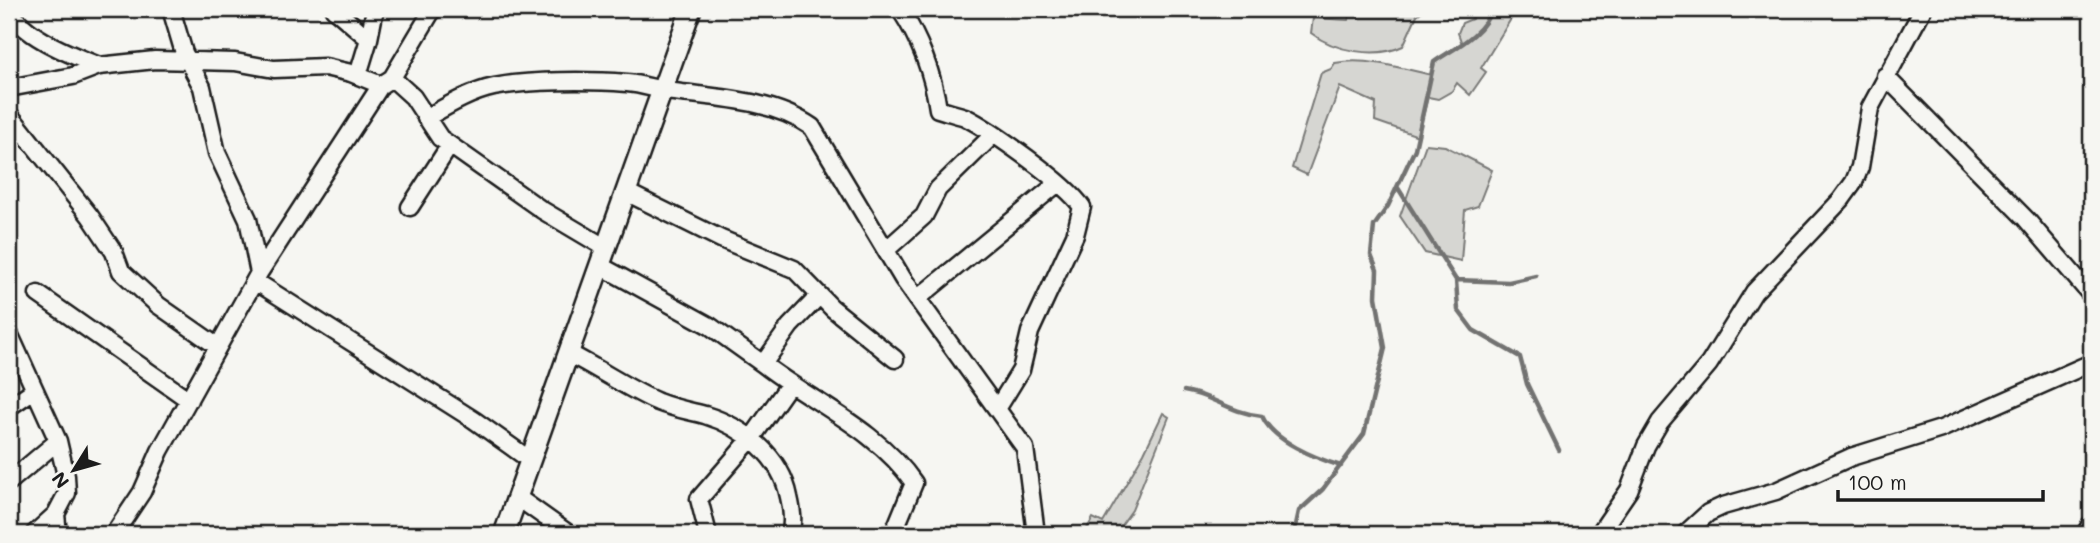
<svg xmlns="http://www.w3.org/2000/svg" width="2100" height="543" viewBox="0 0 2100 543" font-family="Mali,sans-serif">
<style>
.green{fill:#d6d6d2;stroke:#797977;stroke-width:2}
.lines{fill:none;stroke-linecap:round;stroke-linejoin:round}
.stream{stroke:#727271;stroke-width:4.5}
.minor-casing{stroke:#1c1c1c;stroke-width:21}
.tertiary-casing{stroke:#1c1c1c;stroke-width:24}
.minor{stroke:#f6f6f2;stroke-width:16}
.tertiary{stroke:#f6f6f2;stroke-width:19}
</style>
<rect width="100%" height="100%" fill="#f6f6f2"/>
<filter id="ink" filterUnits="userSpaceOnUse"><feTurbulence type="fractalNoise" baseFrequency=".0143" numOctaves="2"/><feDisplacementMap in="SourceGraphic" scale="14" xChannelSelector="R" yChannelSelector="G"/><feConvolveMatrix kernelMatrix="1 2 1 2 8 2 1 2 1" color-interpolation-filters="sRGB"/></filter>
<g filter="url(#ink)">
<path class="green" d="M1352,9H1425L1417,15L1403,46C1376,59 1334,51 1311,33L1313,18L1348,20Z
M1475,9H1517L1481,68L1486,72L1470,95L1457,83L1452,91L1438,99L1428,97L1418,136L1375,121L1376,103L1340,87L1307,175L1292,168L1321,73L1331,69L1335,63C1367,57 1401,68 1431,75L1434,62L1462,44L1458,33L1462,23L1472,19Z
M1426,144L1445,146L1492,170L1478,206L1465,210L1461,261L1425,253L1400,216Z
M1163,413L1169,417L1132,510L1117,531L1121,534H1084L1093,518L1103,523L1144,453Z"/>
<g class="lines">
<path class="stream" d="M1398,188L1456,280L1458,310L1473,330L1520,357L1527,384L1559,450
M1456,280L1509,282L1536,276
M1184,391C1213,395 1227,412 1262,416C1273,441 1315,458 1341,466
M1294,534L1299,511L1323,489L1364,434L1385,348L1376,297L1377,270L1371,255L1374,226L1388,206L1415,149L1434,62C1453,49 1486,33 1491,9"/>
<g class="minor-casing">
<path id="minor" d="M10,9C21,36 72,55 99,66
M171,9L184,53L202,87L217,153L248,219L259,273
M334,9L369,39L358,75
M900,9C919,38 933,74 938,109C947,112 956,114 965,117C991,130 1066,183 1082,207L1075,235L1030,332L1021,370L997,409
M369,39L375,9
M1885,76L2026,219L2091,295
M392,78L413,97L440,138L542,210L606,248
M9,88L73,76L99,66L155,60L235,62L274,69L325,67L351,73L381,85
M9,114L90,216L114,252L121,271L158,305L218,347
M426,118C447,106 470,92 494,87C529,80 590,80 627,83C642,84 658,90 674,92C719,98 773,100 812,127L903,279L1025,448L1036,534
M626,192L721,239L794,269L832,308L895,359
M410,207L450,145
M886,250L924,216L938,189L993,135
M599,265L710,326L763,364
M255,281L474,420L530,460
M38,294L189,400
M819,296L790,326L763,364C813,403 877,429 914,483L893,534
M917,299L1058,183
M9,333L58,441L66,476L67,493L56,514L58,534
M568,353C598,368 628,389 658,402C673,408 689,411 705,415C744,427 781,456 789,497C792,510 794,522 790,534
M9,407L34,390
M9,482L58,441
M517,497L569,534
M34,534L56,514
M114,534L142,492L160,451L259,273L381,85L392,78L433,9
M708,534L699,499L751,439L789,385
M1599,534L1629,490L1646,446L1660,422L1709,364L1754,292L1841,200L1854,182L1860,167L1870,108L1923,9
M1685,534L1708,513L1723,506L1776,491L1851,457L1941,429L2091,363
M2085,534L2091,524"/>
</g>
<g class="tertiary-casing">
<path id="tertiary" d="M504,534L691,9"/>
</g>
<use href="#minor" class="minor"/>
<use href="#tertiary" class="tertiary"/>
</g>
</g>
<rect width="2100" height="543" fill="none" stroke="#f6f6f2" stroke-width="35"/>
<rect x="18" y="18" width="2065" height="508" fill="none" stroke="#1c1c1c" stroke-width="2.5" filter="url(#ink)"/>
<g transform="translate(74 470) rotate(233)" stroke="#f6f6f2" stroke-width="5" paint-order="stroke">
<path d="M0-5L12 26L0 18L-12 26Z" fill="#1c1c1c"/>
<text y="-10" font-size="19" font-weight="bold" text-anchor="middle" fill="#1c1c1c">N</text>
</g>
<path d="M1838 490v10h205v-10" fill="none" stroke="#1c1c1c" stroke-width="3.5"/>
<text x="1848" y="490" font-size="21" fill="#1c1c1c" stroke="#f6f6f2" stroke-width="5" paint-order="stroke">100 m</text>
</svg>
